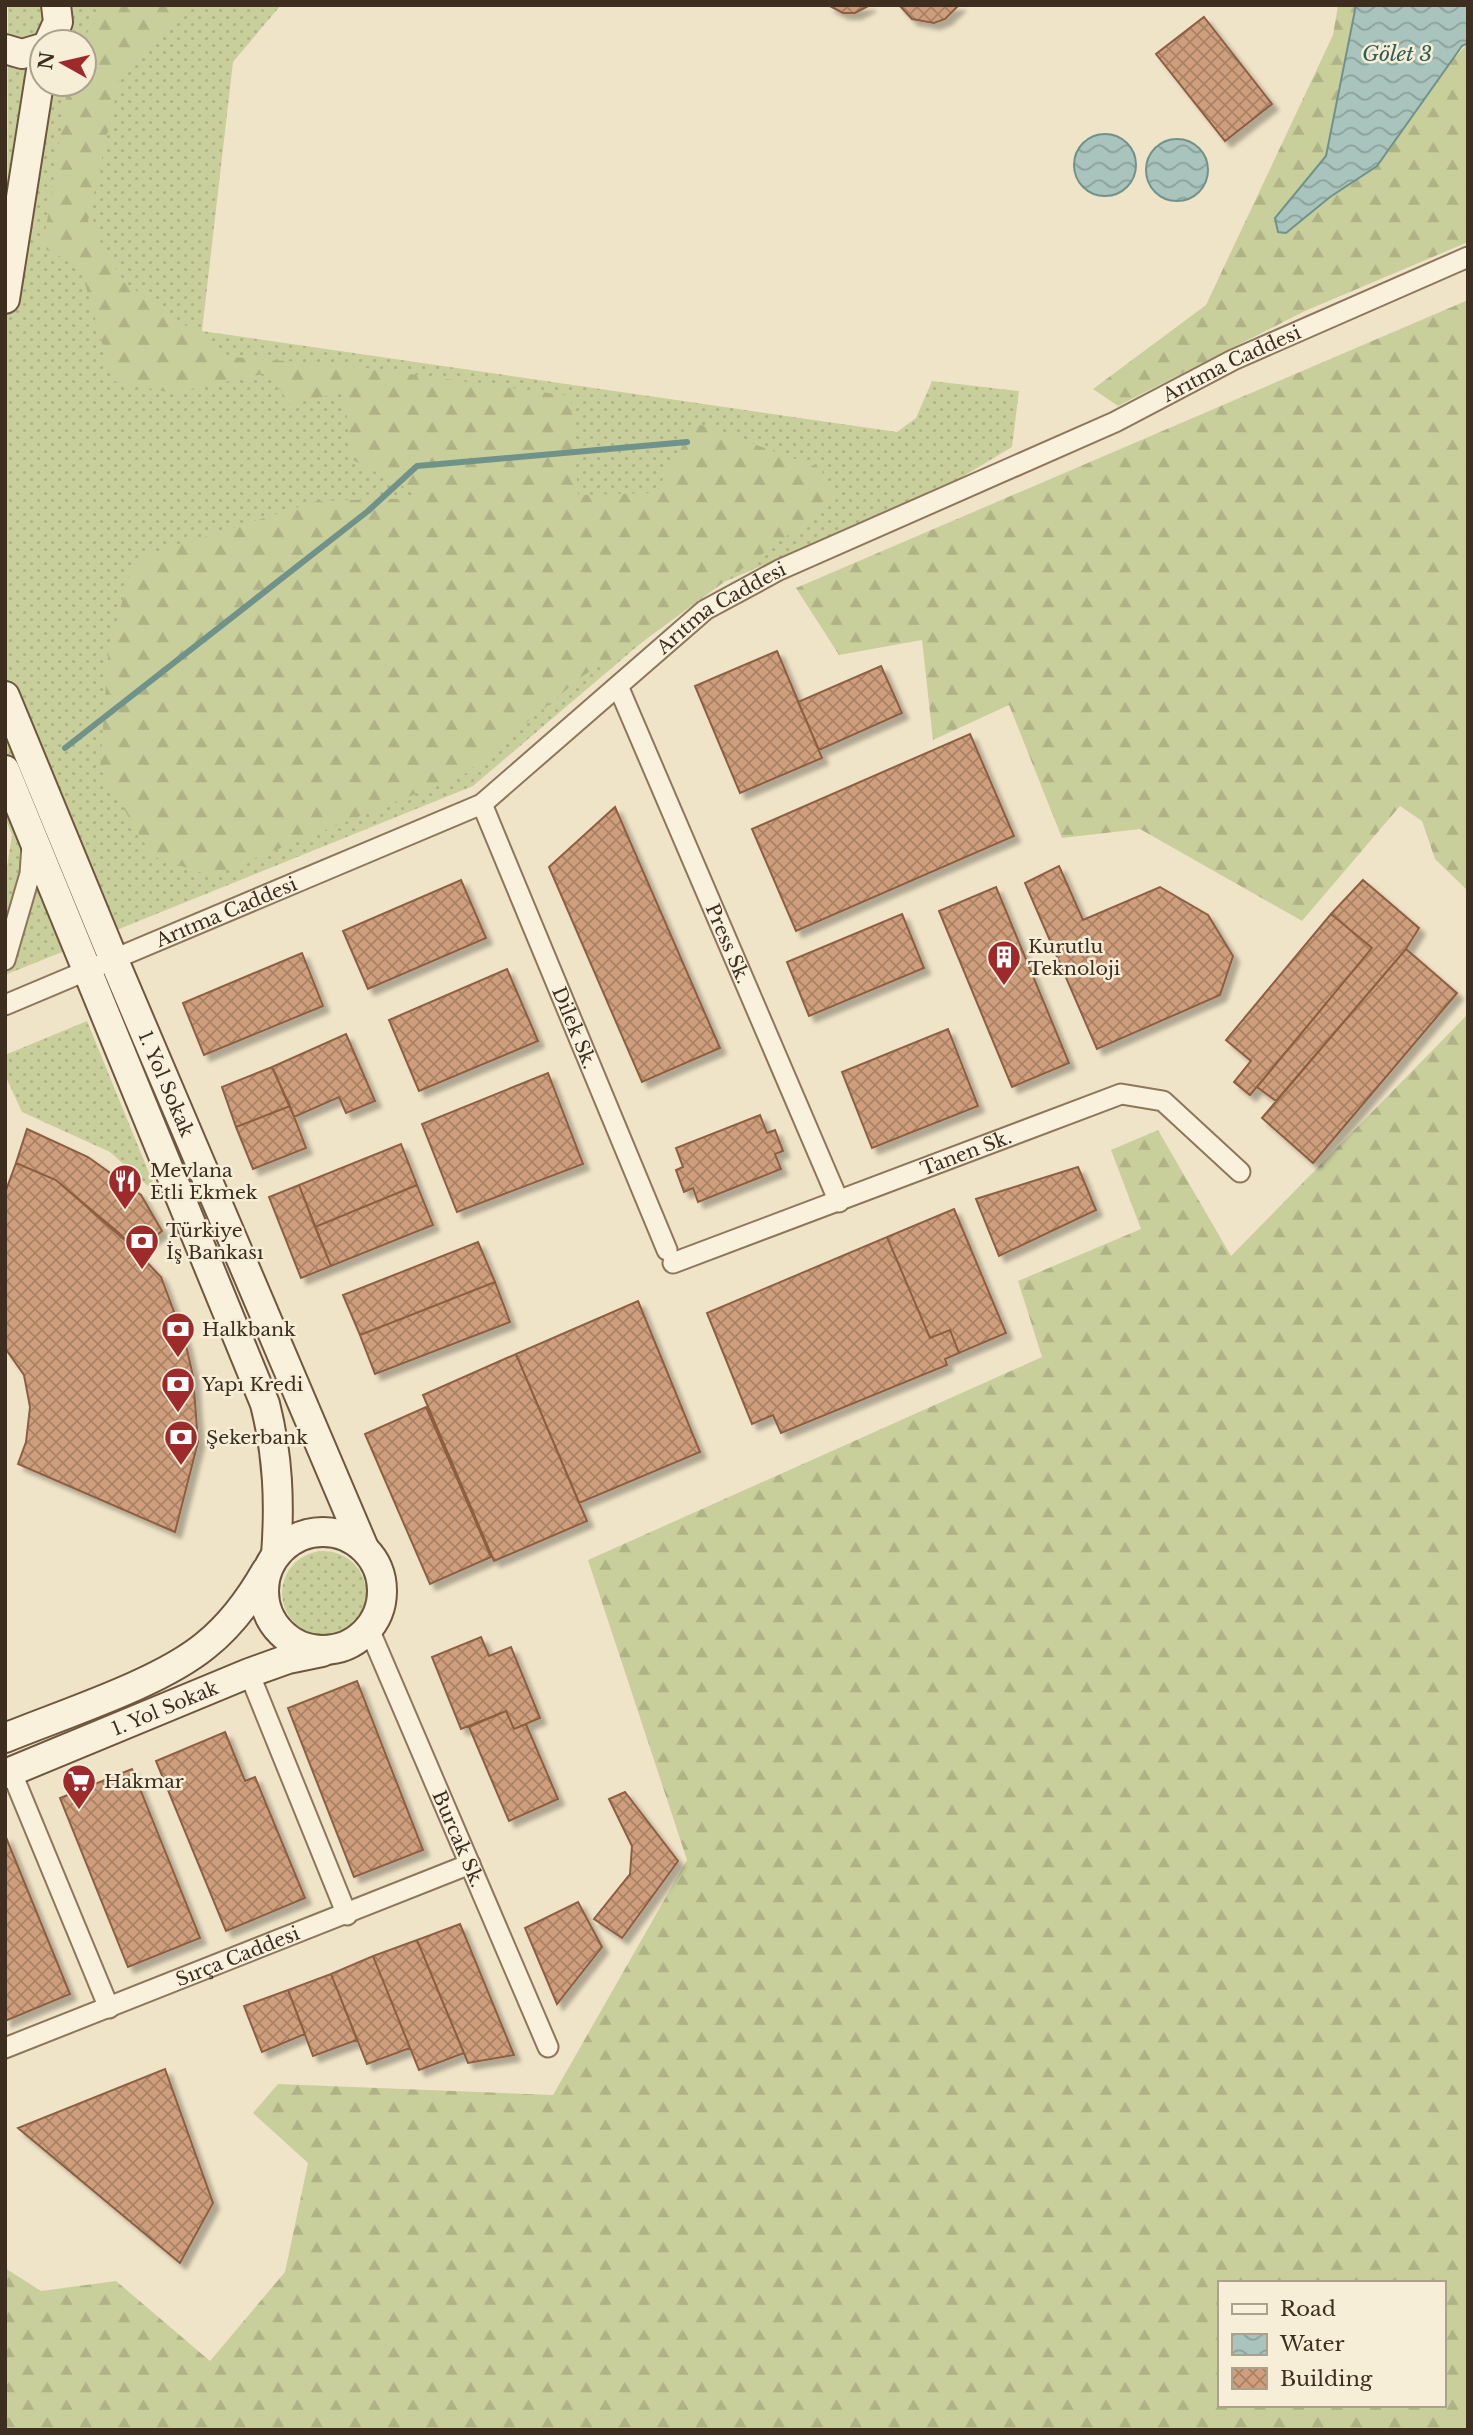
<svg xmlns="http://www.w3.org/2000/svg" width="1473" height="2435" viewBox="0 0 1473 2435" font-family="'Libre Baskerville',serif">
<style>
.grass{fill:url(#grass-dots);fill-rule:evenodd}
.forest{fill:url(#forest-firs);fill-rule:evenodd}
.water{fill:url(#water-waves);stroke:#6f938a;stroke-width:2}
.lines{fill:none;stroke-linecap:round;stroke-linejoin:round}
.stream{stroke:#6f938a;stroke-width:6}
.building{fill:url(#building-cross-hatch);stroke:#8d5f41;stroke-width:2;filter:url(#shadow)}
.minor-casing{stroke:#8d765c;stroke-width:23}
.secondary-casing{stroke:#6f573f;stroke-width:32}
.minor{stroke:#faf1dc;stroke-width:19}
.secondary{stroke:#faf1dc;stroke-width:28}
.labels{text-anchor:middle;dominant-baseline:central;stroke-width:5;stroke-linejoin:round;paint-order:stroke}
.street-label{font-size:19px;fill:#3d2e20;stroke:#f7eed8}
.poi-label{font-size:19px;fill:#3d2e20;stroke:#f7eed8;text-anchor:start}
.water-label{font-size:21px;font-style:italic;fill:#2f5d5a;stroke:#f7eed8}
</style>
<defs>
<pattern id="grass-dots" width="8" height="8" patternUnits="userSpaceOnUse" patternTransform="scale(1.75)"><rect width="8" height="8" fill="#c9cf9b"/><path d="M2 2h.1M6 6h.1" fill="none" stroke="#aeb285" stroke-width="1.8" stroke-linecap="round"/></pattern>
<pattern id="forest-firs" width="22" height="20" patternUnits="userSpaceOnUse" patternTransform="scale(1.75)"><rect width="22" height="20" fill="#c9cf9b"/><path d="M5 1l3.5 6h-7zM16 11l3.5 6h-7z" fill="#aeb285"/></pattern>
<pattern id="water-waves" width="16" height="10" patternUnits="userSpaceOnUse" patternTransform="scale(1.75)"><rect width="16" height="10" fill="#a9c4bc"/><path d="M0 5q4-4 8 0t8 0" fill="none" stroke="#8ba098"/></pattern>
<pattern id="building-cross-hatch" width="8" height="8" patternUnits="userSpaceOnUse" patternTransform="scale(1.75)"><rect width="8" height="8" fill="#cf9f7d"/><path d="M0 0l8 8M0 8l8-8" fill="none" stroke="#a98266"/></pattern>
<filter id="shadow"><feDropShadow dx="6" dy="6" stdDeviation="2" flood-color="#0004"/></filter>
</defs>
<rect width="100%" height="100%" fill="#f0e4c8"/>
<path class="grass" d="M8,5H281L233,62L202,331L897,432L916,418L932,381L1019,391L1012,447L947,486L701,592L473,786L5,975V879L12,835L5,818ZM42,42H84V84H42Z
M87,1021L158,1195L110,1152L22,1112L5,1075V1055Z
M282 1593a42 42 0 1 1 84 0a42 42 0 1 1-84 0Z"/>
<path class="forest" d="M108,5H191L121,72L88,221L124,282L230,357L344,365L571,396L578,495L655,493L696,423L820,468L836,500L641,643L584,675L465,774L211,876L152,856L100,769L108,655L133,560L317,501L425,498L353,460L343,388L327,396L290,404L268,373L172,393L113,381L80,266L43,248L68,84H84V42H80Z
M1338,5H1356L1326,156L1275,218L1286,233L1330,197L1468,43V242L1305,311L1118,406L1093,389L1206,305L1333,35Z
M1468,300V891L1435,859L1422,821L1400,806L1302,921L1140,829L1062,838L1009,705L933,740L922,640L839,655L796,588Z
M1468,1014V2430H5V2268L41,2291L116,2281L210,2361L285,2272L308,2163L253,2113L278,2084L553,2095L687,1860L588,1560L1042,1357L1018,1281L1141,1229L1111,1150L1158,1130L1231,1256ZM1219,2283H1443V2405H1219Z"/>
<path class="water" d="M1356,5H1468V43L1462,46L1377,166L1330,197L1286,233L1278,232L1275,218L1326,156Z
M1074 165a31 31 0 1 1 62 0a31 31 0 1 1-62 0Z
M1146 170a31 31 0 1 1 62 0a31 31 0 1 1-62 0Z"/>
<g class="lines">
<path class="stream" d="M65,748L368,511L417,466L687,442"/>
</g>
<path class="building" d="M828,5H870L855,13H843Z
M899,5H959L945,19L934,23L912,19Z
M1204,17L1272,104L1225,141L1156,54Z
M777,651L822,758L740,793L695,686Z
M881,666L902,713L819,750L798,702Z
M970,734L1014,836L796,931L752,829Z
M615,807L720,1048L642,1082L549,867Z
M1059,866L1083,920L1160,887L1208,915L1233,956L1220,995L1097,1049L1025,883Z
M461,880L486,938L368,989L343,931Z
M1363,880L1419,928L1406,949L1276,1101L1257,1087L1372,948L1331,914Z
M996,887L1069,1063L1012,1087L939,911Z
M902,914L924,968L809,1016L787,962Z
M1331,914L1372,948L1250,1095L1234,1082L1251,1061L1226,1040Z
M1406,949L1457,993L1313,1163L1262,1118Z
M302,953L323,1006L204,1055L183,1003Z
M507,969L538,1041L419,1091L389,1020Z
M948,1029L978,1106L872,1148L842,1072Z
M346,1034L375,1101L346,1113L339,1097L294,1117L272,1067Z
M272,1067L290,1106L236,1127L222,1087Z
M548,1073L583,1164L457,1212L422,1124Z
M290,1106L306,1148L253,1169L236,1127Z
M760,1115L767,1133L775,1130L783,1151L775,1154L781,1169L698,1202L693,1188L684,1192L676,1170L683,1167L676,1148Z
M27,1129L88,1157L141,1195L162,1231L137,1251L56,1180L16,1163Z
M401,1144L417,1185L315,1227L299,1185Z
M16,1163L56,1180L119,1233L161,1277L185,1341L193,1376L198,1442L175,1532L18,1464L26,1442L30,1407L24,1375L5,1348V1193Z
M1078,1167L1096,1210L999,1256L976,1199Z
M299,1185L331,1266L301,1278L269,1197Z
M417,1185L433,1225L331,1266L315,1227Z
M954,1209L1006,1333L959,1353L950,1330L930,1338L887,1237Z
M887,1237L930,1338L950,1330L959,1353L945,1359L947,1365L781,1433L773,1415L752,1424L707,1313Z
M478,1242L495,1282L360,1335L343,1295Z
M495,1282L510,1322L375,1374L360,1335Z
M638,1301L700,1452L579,1503L516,1354Z
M516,1354L587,1521L494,1561L423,1395Z
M426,1407L491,1557L430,1584L365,1434Z
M481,1637L489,1656L511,1647L540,1718L514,1729L506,1711L461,1729L432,1657Z
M357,1681L423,1850L354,1877L288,1708Z
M506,1711L514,1729L526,1724L558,1799L509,1821L469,1727Z
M225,1732L245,1781L255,1777L305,1898L226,1931L156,1761Z
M132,1769L200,1938L128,1967L60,1798Z
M625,1792L678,1861L622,1938L594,1919L630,1874L632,1846L609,1799Z
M5,1835L70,1994L5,2021Z
M578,1902L602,1947L557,2004L525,1928Z
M460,1924L514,2055L468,2063L417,1940Z
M417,1940L464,2053L419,2070L373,1956Z
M373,1956L410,2048L367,2064L331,1974Z
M331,1974L357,2040L313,2056L288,1990Z
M288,1990L305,2034L262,2052L244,2006Z
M165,2069L213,2203L180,2263L18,2128Z"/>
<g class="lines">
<g class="minor-casing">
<g id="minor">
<path id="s1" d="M618,686L839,1202"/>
<path id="s2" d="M482,804L667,1250"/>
<path d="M5,960L30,874L32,845"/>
<path id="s3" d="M5,1005L482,804L705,610L779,570L1115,422L1233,360L1468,257"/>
<path id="s4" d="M673,1263L1121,1094L1163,1101L1240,1172"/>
<path id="s5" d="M369,1629L548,2047"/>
<path d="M249,1673L347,1915"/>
<path d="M11,1771L109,2008"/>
<path id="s6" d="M5,2048L470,1864"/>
</g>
</g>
<g class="secondary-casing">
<g id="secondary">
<path d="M49,42L58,22L56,5"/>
<path d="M5,49L22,54L42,48"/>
<path d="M5,299L42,64"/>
<path id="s7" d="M5,696L113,958L364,1548"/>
<path d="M5,770L265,1404C278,1456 280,1502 276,1555"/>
<circle cx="323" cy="1591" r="59"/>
<path d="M5,1738C63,1714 159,1684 206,1645C231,1625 250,1599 266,1571"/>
<path id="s8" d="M5,1774L249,1673L288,1659L322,1652"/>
</g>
</g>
<use href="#minor" class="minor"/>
<use href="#secondary" class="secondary"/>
</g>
<defs>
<g id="building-pin" transform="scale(1.75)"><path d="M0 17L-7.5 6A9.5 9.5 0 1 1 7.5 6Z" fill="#9e2a2b" stroke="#f7eed8"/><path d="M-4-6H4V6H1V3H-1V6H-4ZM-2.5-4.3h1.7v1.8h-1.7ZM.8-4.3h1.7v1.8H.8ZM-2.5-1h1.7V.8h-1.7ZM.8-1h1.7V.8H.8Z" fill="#fff"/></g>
<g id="restaurant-pin" transform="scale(1.75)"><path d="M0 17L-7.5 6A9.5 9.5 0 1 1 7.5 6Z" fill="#9e2a2b" stroke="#f7eed8"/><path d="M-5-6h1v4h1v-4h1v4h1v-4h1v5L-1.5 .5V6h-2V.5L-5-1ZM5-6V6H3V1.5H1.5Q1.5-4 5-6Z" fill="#fff"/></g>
<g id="bank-pin" transform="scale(1.75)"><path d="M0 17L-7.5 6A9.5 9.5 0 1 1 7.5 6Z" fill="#9e2a2b" stroke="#f7eed8"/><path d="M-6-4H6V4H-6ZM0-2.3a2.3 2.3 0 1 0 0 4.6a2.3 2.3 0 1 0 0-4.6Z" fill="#fff"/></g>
<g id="supermarket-pin" transform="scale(1.75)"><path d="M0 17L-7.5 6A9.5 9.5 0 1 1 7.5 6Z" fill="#9e2a2b" stroke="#f7eed8"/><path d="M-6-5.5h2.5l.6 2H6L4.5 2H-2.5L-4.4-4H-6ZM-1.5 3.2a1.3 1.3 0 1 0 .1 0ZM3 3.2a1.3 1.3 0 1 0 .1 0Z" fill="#fff"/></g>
</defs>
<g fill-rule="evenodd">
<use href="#building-pin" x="1004" y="957"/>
<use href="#restaurant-pin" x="125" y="1181"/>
<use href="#bank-pin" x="142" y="1241"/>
<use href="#bank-pin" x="178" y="1329"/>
<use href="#bank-pin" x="178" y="1384"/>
<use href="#bank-pin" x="181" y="1437"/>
<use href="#supermarket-pin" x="79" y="1781"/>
</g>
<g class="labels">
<g class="street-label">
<text stroke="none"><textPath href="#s3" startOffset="1395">Arıtma Caddesi</textPath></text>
<text stroke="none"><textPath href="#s3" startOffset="828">Arıtma Caddesi</textPath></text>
<text stroke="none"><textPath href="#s3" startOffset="240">Arıtma Caddesi</textPath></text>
<text stroke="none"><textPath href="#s1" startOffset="280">Press Sk.</textPath></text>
<text stroke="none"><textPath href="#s2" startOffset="242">Dilek Sk.</textPath></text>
<text stroke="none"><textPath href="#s7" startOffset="420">1. Yol Sokak</textPath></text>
<text stroke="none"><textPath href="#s4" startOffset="313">Tanen Sk.</textPath></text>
<text stroke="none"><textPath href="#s8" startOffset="173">1. Yol Sokak</textPath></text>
<text stroke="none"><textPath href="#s5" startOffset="228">Burcak Sk.</textPath></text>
<text stroke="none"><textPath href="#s6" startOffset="250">Sırça Caddesi</textPath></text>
</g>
<g class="poi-label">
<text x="1028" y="946">Kurutlu<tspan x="1028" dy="22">Teknoloji</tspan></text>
<text x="150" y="1170">Mevlana<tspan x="150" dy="22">Etli Ekmek</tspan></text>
<text x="166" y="1230">Türkiye<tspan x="166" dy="22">İş Bankası</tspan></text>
<text x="202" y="1329">Halkbank</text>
<text x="202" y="1384">Yapı Kredi</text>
<text x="206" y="1437">Şekerbank</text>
<text x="104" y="1781">Hakmar</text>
</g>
<g class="water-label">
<text x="1397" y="54">Gölet 3</text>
</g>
</g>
<rect width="1473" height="2435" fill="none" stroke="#3d2e20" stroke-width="14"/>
<rect x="1218" y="2281" width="228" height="126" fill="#f7eed8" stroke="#ada18e" stroke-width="2"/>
<rect x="1232" y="2304" width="35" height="10" fill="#faf1dc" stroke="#ada18e" stroke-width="2"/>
<text x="1280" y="2316" font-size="21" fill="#3d2e20">Road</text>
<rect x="1232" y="2334" width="35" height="21" fill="url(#water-waves)" stroke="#ada18e" stroke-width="2"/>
<text x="1280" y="2351" font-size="21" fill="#3d2e20">Water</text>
<rect x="1232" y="2368" width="35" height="21" fill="url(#building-cross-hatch)" stroke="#ada18e" stroke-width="2"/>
<text x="1280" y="2386" font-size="21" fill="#3d2e20">Building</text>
<g transform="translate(63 63) rotate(278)"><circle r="33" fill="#f7eed8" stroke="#ada18e" stroke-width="2"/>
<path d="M0-5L12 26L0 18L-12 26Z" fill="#9e2a2b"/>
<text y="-10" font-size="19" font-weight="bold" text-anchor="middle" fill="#3d2e20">N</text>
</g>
</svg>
